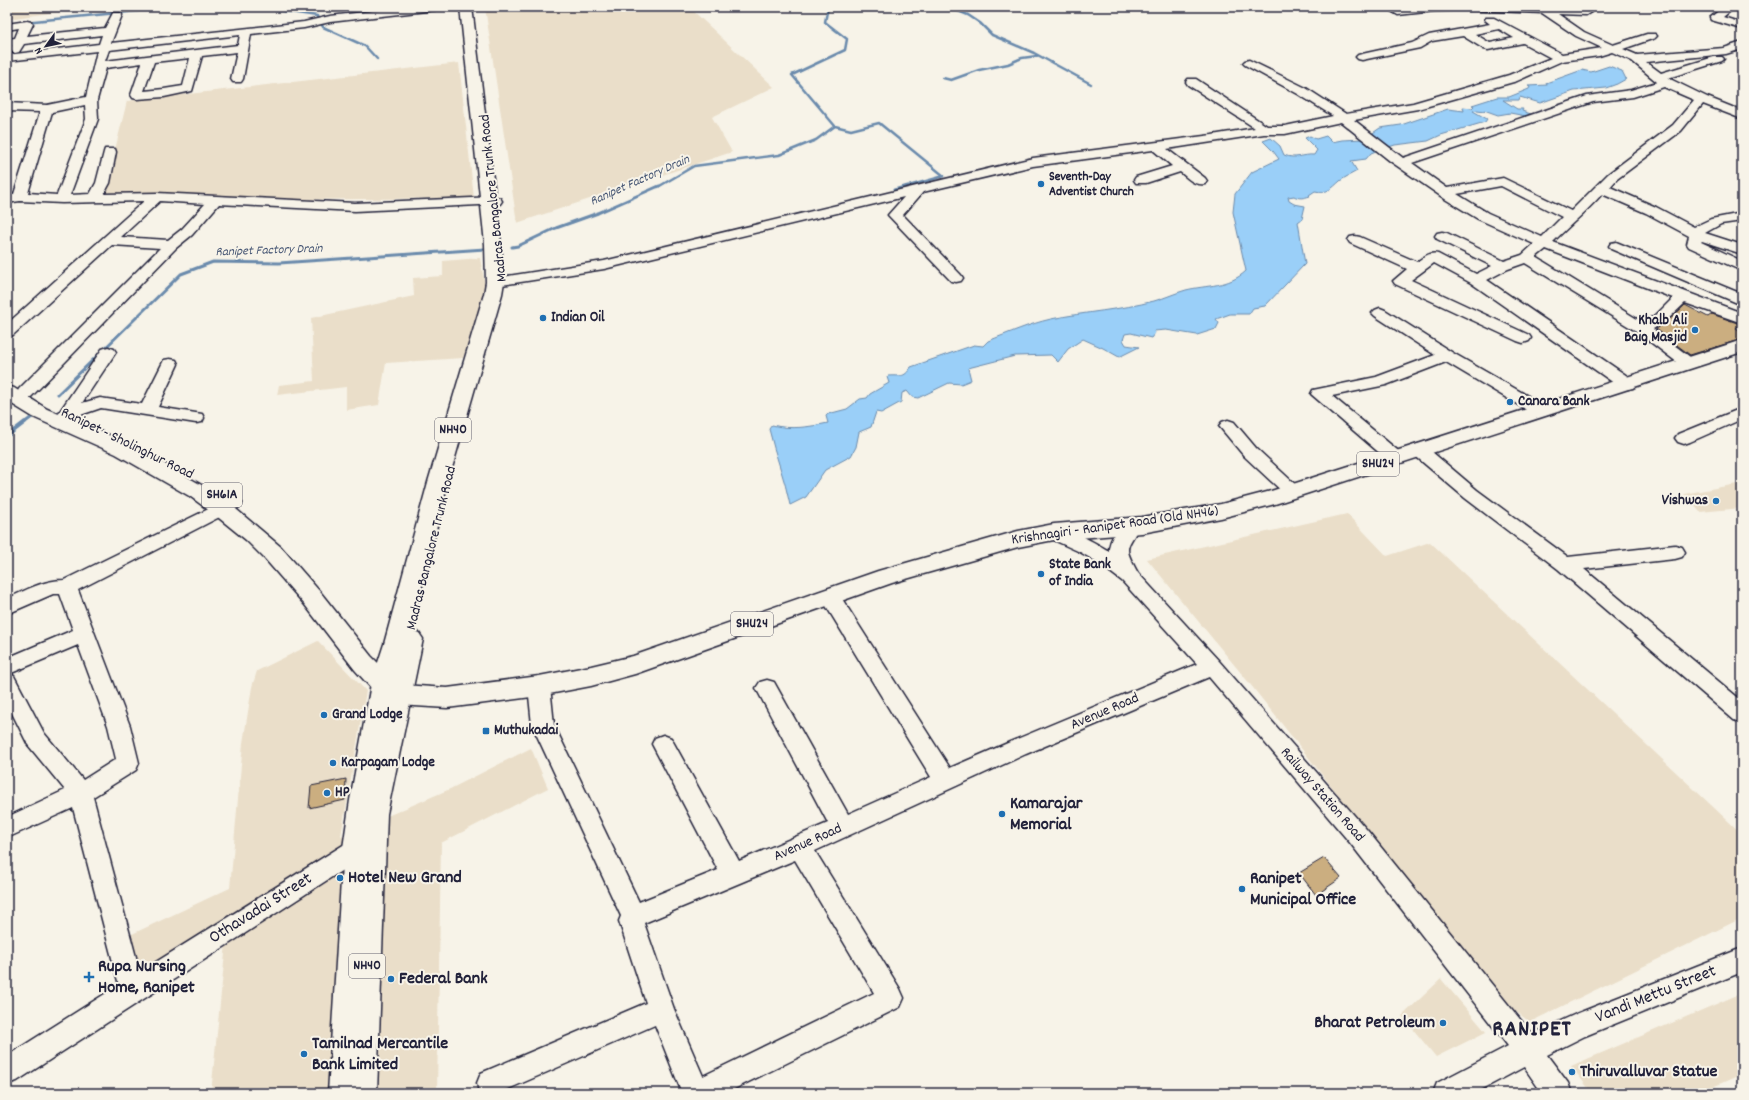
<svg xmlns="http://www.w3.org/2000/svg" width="1749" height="1100" viewBox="0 0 1749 1100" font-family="Dekko,sans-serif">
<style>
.built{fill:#eadec9}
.water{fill:#9acff8;stroke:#6a8aac}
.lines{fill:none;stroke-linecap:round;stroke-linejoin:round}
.stream-far2{stroke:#6a8aac;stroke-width:2.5}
.stream-far1{stroke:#6a8aac;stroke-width:3}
.stream{stroke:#6a8aac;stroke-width:4}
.building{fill:#cbae80;stroke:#22223b}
.minor-casing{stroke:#22223b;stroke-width:3}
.major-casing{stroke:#22223b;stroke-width:3}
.highway-casing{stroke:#22223b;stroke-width:3}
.minor{fill:#f7f3e8;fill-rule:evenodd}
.major{fill:#f7f3e8;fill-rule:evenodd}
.highway{fill:#f7f3e8;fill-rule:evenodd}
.poi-dot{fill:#1f6fb2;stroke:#f7f3e8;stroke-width:1.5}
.labels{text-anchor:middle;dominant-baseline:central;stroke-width:4;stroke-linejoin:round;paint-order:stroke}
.far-poi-label{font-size:13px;font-weight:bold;fill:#22223b;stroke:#f7f3e8;text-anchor:start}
.far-water-label{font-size:13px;font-style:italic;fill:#465674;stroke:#f7f3e8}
.shield{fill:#f7f3e8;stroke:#62616f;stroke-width:1}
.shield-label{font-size:14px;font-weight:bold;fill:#22223b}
.street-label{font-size:15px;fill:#22223b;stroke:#f7f3e8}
.poi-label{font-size:15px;font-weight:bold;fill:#22223b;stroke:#f7f3e8;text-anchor:start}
.near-poi-label{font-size:18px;font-weight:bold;fill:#22223b;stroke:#f7f3e8;text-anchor:start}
.near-street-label{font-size:18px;fill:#22223b;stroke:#f7f3e8}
.near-district-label{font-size:23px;font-weight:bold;letter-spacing:1px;fill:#22223b;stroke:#f7f3e8}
</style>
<rect width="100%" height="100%" fill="#f7f3e8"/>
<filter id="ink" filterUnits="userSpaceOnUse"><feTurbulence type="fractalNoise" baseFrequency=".025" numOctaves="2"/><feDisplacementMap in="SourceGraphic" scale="8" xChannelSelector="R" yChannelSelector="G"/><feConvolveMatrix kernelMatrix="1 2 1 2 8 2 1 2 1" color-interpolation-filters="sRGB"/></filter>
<g filter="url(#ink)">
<path class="built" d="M7,7H155L58,12L7,19Z
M290,7H386L316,12Z
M485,7H689L774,87L712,117L732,152L517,223Z
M459,63L474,198L263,200L179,194L104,195L127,101Z
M480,258L486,291L463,358L386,363L379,405L346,410V387L277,395L279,385L314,381L311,318L414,296L413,278L443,276V261Z
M1742,483V508L1700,512L1684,494Z
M1347,514L1387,556L1430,542L1742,834V918L1530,1022L1511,1008L1374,840L1250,684L1147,559Z
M318,641L366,691L341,836L450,789L531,748L548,788L441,843L437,1093H211L228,923L140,974L128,936L230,888L243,743L252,687L257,671Z
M1441,979L1486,1032L1436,1057L1402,1016Z
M1742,993V1074L1699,1093H1592L1571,1066Z"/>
<path class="water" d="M1609,66L1622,71L1626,79L1617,84L1606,88L1574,91L1540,103L1520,97L1519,100H1503L1517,109H1523L1522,111L1534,115L1531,117L1510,113L1498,115L1484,110L1485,111L1477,110L1473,111L1487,119L1485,122L1441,135L1428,141L1395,145L1376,151L1371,153L1366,159L1351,161L1357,171C1352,174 1345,177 1340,181C1332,188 1328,194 1315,191L1309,195L1310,196C1304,198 1299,199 1294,196L1288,197L1289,201L1294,204L1305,206L1302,219L1298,222L1305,264L1265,306L1253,308L1249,314H1230L1216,319L1219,323L1216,329L1197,335L1166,330L1154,331L1155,333L1151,338L1131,333L1125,334L1123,340L1126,345L1139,347L1119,357L1103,348L1083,339L1068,349L1058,362L1051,355L1015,356L968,368L971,380L961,384L949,383L918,398L912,397L907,391L902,393L901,402L881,413L876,412L871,427L859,432L856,447L851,456L825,470L806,497L790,505C785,479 775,455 769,429L772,425C791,430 809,427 828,423L826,416L828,414L847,409L860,399L867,398L870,394L889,383L887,377L888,376C900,375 904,379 911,367L974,345L983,346L988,341C1009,333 1029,324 1051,319C1085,312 1120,310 1154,301C1165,298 1175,293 1186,290C1207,285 1229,287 1246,271L1233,212L1235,194L1252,172L1279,159L1273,151L1263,141L1271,138L1280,146L1284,155C1296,160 1303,154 1314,155L1317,150L1305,138L1310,136L1316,139L1326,136L1332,142L1342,140L1364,139L1380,128L1401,125L1448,109L1464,111L1463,107L1472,108L1474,106L1472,105L1497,97H1509L1529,89L1530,87L1528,86L1547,85L1546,83L1582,70L1591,72Z"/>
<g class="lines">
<path class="stream-far2" d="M217,7L277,10L317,16L318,19
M948,7L968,15L980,23L992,35L1034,53L1091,84
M24,22L179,7
M321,23L323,27L365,46L377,59
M943,78L951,80L979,70L1008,64L1022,58L1037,56
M835,126L851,130L879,123L944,176L905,187
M658,187L694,166L779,155L816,140L835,126L792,75L845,50L847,39L825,22L828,7"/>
<path class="stream-far1" d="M894,190L908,186
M512,247L518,246L556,228L598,213L659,186
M58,394L181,274L213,262L279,263L485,249
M24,423L32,417"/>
<path class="stream" d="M7,436L25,422"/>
</g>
<path class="building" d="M1685,305L1708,317L1712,314L1740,324L1736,328L1742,332V339L1690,355L1656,329L1667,322Z
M346,779L345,800L309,808L311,786Z
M1324,858L1341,878L1316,895L1299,873Z"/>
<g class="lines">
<g class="minor-casing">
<path id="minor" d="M407,7H440L435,10L330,22L304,28L251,34L243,79L241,82H233L231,79L237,52L202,56L192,91L164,97L137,99L133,98L131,95L142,63L106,68L97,100L98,119L70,195L90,194L96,183L104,152L105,149H115L116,152L110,183L104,194L157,193L355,203L495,197L500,198L502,201L500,204L355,211L219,204L192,235L176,248L31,397L25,398L19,397L17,393L19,389L160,248L112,245L13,335L7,337V324L144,201L62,203L20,201L7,203V195L14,194L40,112L7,111V103L47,105L86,97L97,51L7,61V55L99,44L102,35L24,44L19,52L15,53L9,50L12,45H7V39L15,38L19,28L7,30V24L27,21L31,22L33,24L27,36L105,28L113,13H121L122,15L111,43L304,22L330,16ZM240,35L238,45L105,61L109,50ZM190,58L183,86L164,89L144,91L154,62ZM85,105L86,119L57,195L28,193L52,112ZM160,201L205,204L182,229L168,240L121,237Z
M1384,7C1394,7 1403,8 1414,7L1578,8V7H1588L1591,12L1586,15L1558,14L1584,32L1613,45L1647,34H1655L1657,36L1655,38L1623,49L1637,55L1724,48L1742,42V49L1726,54L1646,62L1661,73L1714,57H1722L1724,59L1722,61L1668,78L1707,97L1742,111V119L1703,104L1681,131L1617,179L1610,187L1656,207L1694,227L1711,219L1742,213V221L1721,224L1705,233L1742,245V254L1702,241L1701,242L1742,261V271L1689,247L1687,244L1689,236L1646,213L1602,194C1587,211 1570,225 1553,242L1742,313V323L1685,303L1666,321L1653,329L1694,360L1696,363L1694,366L1688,368L1682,366L1636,331L1525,263L1508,269L1487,280L1633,380L1635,384L1633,388L1627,389L1621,388L1471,283L1434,263L1411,280L1529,335L1531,338L1529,341L1523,343L1517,341L1395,284L1393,281L1407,269L1350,243L1348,240L1350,237L1355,236L1360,237L1417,262C1424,257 1429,252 1438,254L1476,274L1492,266L1437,239L1435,236L1437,233L1442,232L1447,233L1504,261L1522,255L1534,244L1478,219L1445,199L1390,161L1341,122L1285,134H1264L1167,149L1205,178L1207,181L1205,184C1194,186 1188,178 1180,172L1146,183H1136L1134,180L1136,177L1172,166L1153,150L1033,166L923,192L903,215L961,275L963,278L961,281L956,282L951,281L888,215L904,197L604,269L495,286L490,285L488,282L490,279L495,278L604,261L1033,158L1212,135L1255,128L1188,85L1186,82L1188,79H1196L1267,126H1285L1333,116L1298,94L1245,65L1243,63L1245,61L1249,60L1306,88L1346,114L1413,103L1509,75L1551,58L1523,43L1488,50L1484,49L1463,36L1432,41L1420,48L1362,60L1358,59L1356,57L1358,55L1362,54L1412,43L1429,35L1490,24L1485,20L1486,18H1494L1562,54L1602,48L1576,36L1542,13L1470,10L1435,11L1398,15ZM1499,29L1514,38L1490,43L1475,34ZM1612,52L1632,61L1657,82L1631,90L1587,96L1403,158L1354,120L1418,109L1517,81L1562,61L1599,56ZM1664,87L1694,100L1673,125L1608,174L1571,211L1503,178L1447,188L1412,163L1593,102L1633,97ZM1501,186L1562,217L1542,237L1488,213L1457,194ZM1546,249L1673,298L1656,315L1642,322L1536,257Z
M1723,7H1735L1723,17L1742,23V29L1711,20L1710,18Z
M1616,242L1742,294V305L1611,249L1609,246L1611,243Z
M1380,308L1385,310L1453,353L1547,407L1549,411L1547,415L1541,416L1535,415L1446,362L1386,385L1332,396L1402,454L1405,458L1402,462L1396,464L1390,462L1311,394L1313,390L1376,377L1435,355L1375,316L1372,313L1375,310Z
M108,347L114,349L116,352L82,403L100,398L142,404L164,360L170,359L176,360L178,364L158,407L202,414L204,418L202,422L196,423L101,408L66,420L60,419L58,415L60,411L102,349Z
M1742,408V419L1690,442L1684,444L1678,442L1675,438L1678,434Z
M1228,420L1234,422L1256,448L1298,487L1301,491L1298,495L1292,497L1286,495L1244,456L1219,426L1222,422Z
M1419,444L1425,446L1477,490L1568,557L1675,545L1682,547L1685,552L1682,557L1675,559L1584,569L1742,701V723L1734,720L1558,569L1465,498L1413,454L1410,450L1413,446Z
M233,497L239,499L242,503L239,507L78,590L130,726L139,763L136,770L93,797L140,972L356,837L364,834L372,837L376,844L372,851L17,1081L7,1084V1056L119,985L73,808L7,838V817L65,790L28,745L7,703V658L73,630L60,594H53L7,614V599C26,590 43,580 64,580ZM78,645L108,726L116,759L83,780L44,733L14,676L9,674Z
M1131,519L1138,521L1140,526C1126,550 1123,546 1138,573L1219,661L1367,830L1532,1034L1576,1014L1742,948V972L1585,1036L1547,1055L1568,1083L1572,1093H1542L1524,1067L1475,1093H1433L1437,1083L1508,1046L1351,844L1209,677L1026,754L815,851L900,989L904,998L900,1007L726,1093H682L655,1025L506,1090L507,1093H479L477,1083L481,1073L646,1003L619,921L621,916L532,725L528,686L532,680L539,678L546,680L550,686L554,725L639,902L718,870L652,744L655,738L663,735L671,738L739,861L828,823L756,688L760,682L767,680L774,682L848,814L931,777L823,601L820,596L823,591L830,589L837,591L950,768L1010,742L1197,664L1122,581L1097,562L1080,552L1047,537L1045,532L1047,527C1049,527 1051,526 1054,525C1064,525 1099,545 1109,551C1109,539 1119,523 1131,519ZM795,860L874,993L703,1076L674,1009L644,923Z"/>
</g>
<g class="major-casing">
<path id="major" d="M1742,340V352L1275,504L1221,518L1142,533L1054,540L1018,547L892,583L635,674L591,686L539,696L447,708L398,705L389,702L374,691L355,670L305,605L265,559L246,540L214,514L191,497L116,454L33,417L7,401V386L14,388L47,409L130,444L205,487L230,504L281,547L321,593L371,656L392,677L403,685L447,688L539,676L591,666L633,656L878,571L1018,531L1054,524L1142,517L1221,504L1271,491Z"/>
</g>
<g class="highway-casing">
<path id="highway" d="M460,7H472L501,244L504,282L502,294L448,482L411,630L419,633L423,639L387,814L377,1093H328L343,848L350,800L371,684L384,644L428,482L484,294L486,282L485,244Z"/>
</g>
<use href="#minor" class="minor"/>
<use href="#major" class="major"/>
<use href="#highway" class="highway"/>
</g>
</g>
<g class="poi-dot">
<circle cx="1041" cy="184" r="4"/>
<circle cx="543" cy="318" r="4"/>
<circle cx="1695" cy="330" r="4"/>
<circle cx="1510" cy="402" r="4"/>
<circle cx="1716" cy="501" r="4"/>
<circle cx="1041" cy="574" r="4"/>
<circle cx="324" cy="715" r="4"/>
<rect x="482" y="727" width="8" height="8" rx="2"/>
<circle cx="333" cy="763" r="4"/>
<circle cx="327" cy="793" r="4"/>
<circle cx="1002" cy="814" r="4"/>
<circle cx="340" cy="878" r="4"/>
<circle cx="1242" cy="889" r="4"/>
<path d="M87 971h4v4h4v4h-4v4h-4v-4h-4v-4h4z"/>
<circle cx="391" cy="979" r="4"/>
<circle cx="1443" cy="1023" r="4"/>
<circle cx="304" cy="1054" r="4"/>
<circle cx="1572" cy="1072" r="4"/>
</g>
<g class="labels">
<g class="far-poi-label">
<text x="1049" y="177">Seventh-Day<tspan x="1049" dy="15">Adventist Church</tspan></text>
</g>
<g class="far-water-label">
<text transform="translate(640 181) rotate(-24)">Ranipet Factory Drain</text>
<text transform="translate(269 251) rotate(-2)">Ranipet Factory Drain</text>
</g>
<g class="shield">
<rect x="435" y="418" width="36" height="24" rx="3"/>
<rect x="1357" y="452" width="42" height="24" rx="3"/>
<rect x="202" y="483" width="40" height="24" rx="3"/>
<rect x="731" y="612" width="42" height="24" rx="3"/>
<rect x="349" y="954" width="36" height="24" rx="3"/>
</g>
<g class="shield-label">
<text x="453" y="430">NH40</text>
<text x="1378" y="464">SHU24</text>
<text x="222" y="495">SH61A</text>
<text x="752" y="624">SHU24</text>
<text x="367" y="966">NH40</text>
</g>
<g class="street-label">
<text transform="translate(494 198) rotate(-96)">Madras Bangalore Trunk Road</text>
<text transform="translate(127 444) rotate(26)">Ranipet - Sholinghur Road</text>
<text transform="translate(1115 526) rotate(-8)">Krishnagiri - Ranipet Road (Old NH46)</text>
<text transform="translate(432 548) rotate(-76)">Madras Bangalore Trunk Road</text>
<text transform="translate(1105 712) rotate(-23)">Avenue Road</text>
<text transform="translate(1322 795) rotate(49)">Railway Station Road</text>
<text transform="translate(808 843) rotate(-24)">Avenue Road</text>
</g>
<g class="poi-label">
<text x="551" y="318">Indian Oil</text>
<text x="1687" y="321" text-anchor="end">Khalb Ali<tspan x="1687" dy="17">Baig Masjid</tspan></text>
<text x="1518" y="402">Canara Bank</text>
<text x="1708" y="501" text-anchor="end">Vishwas</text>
<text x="1049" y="565">State Bank<tspan x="1049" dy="17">of India</tspan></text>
<text x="332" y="715">Grand Lodge</text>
<text x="494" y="731">Muthukadai</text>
<text x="341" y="763">Karpagam Lodge</text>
<text x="335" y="793">HP</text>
</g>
<g class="near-poi-label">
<text x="1010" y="804">Kamarajar<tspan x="1010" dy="21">Memorial</tspan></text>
<text x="348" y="878">Hotel New Grand</text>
<text x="1250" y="879">Ranipet<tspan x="1250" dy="21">Municipal Office</tspan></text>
<text x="98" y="967">Rupa Nursing<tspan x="98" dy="21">Home, Ranipet</tspan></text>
<text x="399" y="979">Federal Bank</text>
<text x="1435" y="1023" text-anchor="end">Bharat Petroleum</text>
<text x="312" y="1044">Tamilnad Mercantile<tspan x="312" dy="21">Bank Limited</tspan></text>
<text x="1580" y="1072">Thiruvalluvar Statue</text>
</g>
<g class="near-street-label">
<text transform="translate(261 909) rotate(-32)">Othavadai Street</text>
<text transform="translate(1656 995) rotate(-22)">Vandi Mettu Street</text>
</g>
<g class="near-district-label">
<text x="1532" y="1030">RANIPET</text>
</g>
</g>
<rect width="1749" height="1100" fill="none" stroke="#f7f3e8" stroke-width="24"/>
<rect x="12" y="12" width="1725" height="1076" fill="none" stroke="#22223b" stroke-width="1.5" filter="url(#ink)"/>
<g transform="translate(46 46) rotate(237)" stroke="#f7f3e8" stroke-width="3" paint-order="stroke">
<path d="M0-3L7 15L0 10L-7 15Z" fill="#22223b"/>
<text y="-6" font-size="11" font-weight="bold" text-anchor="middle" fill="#22223b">N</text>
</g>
</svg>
